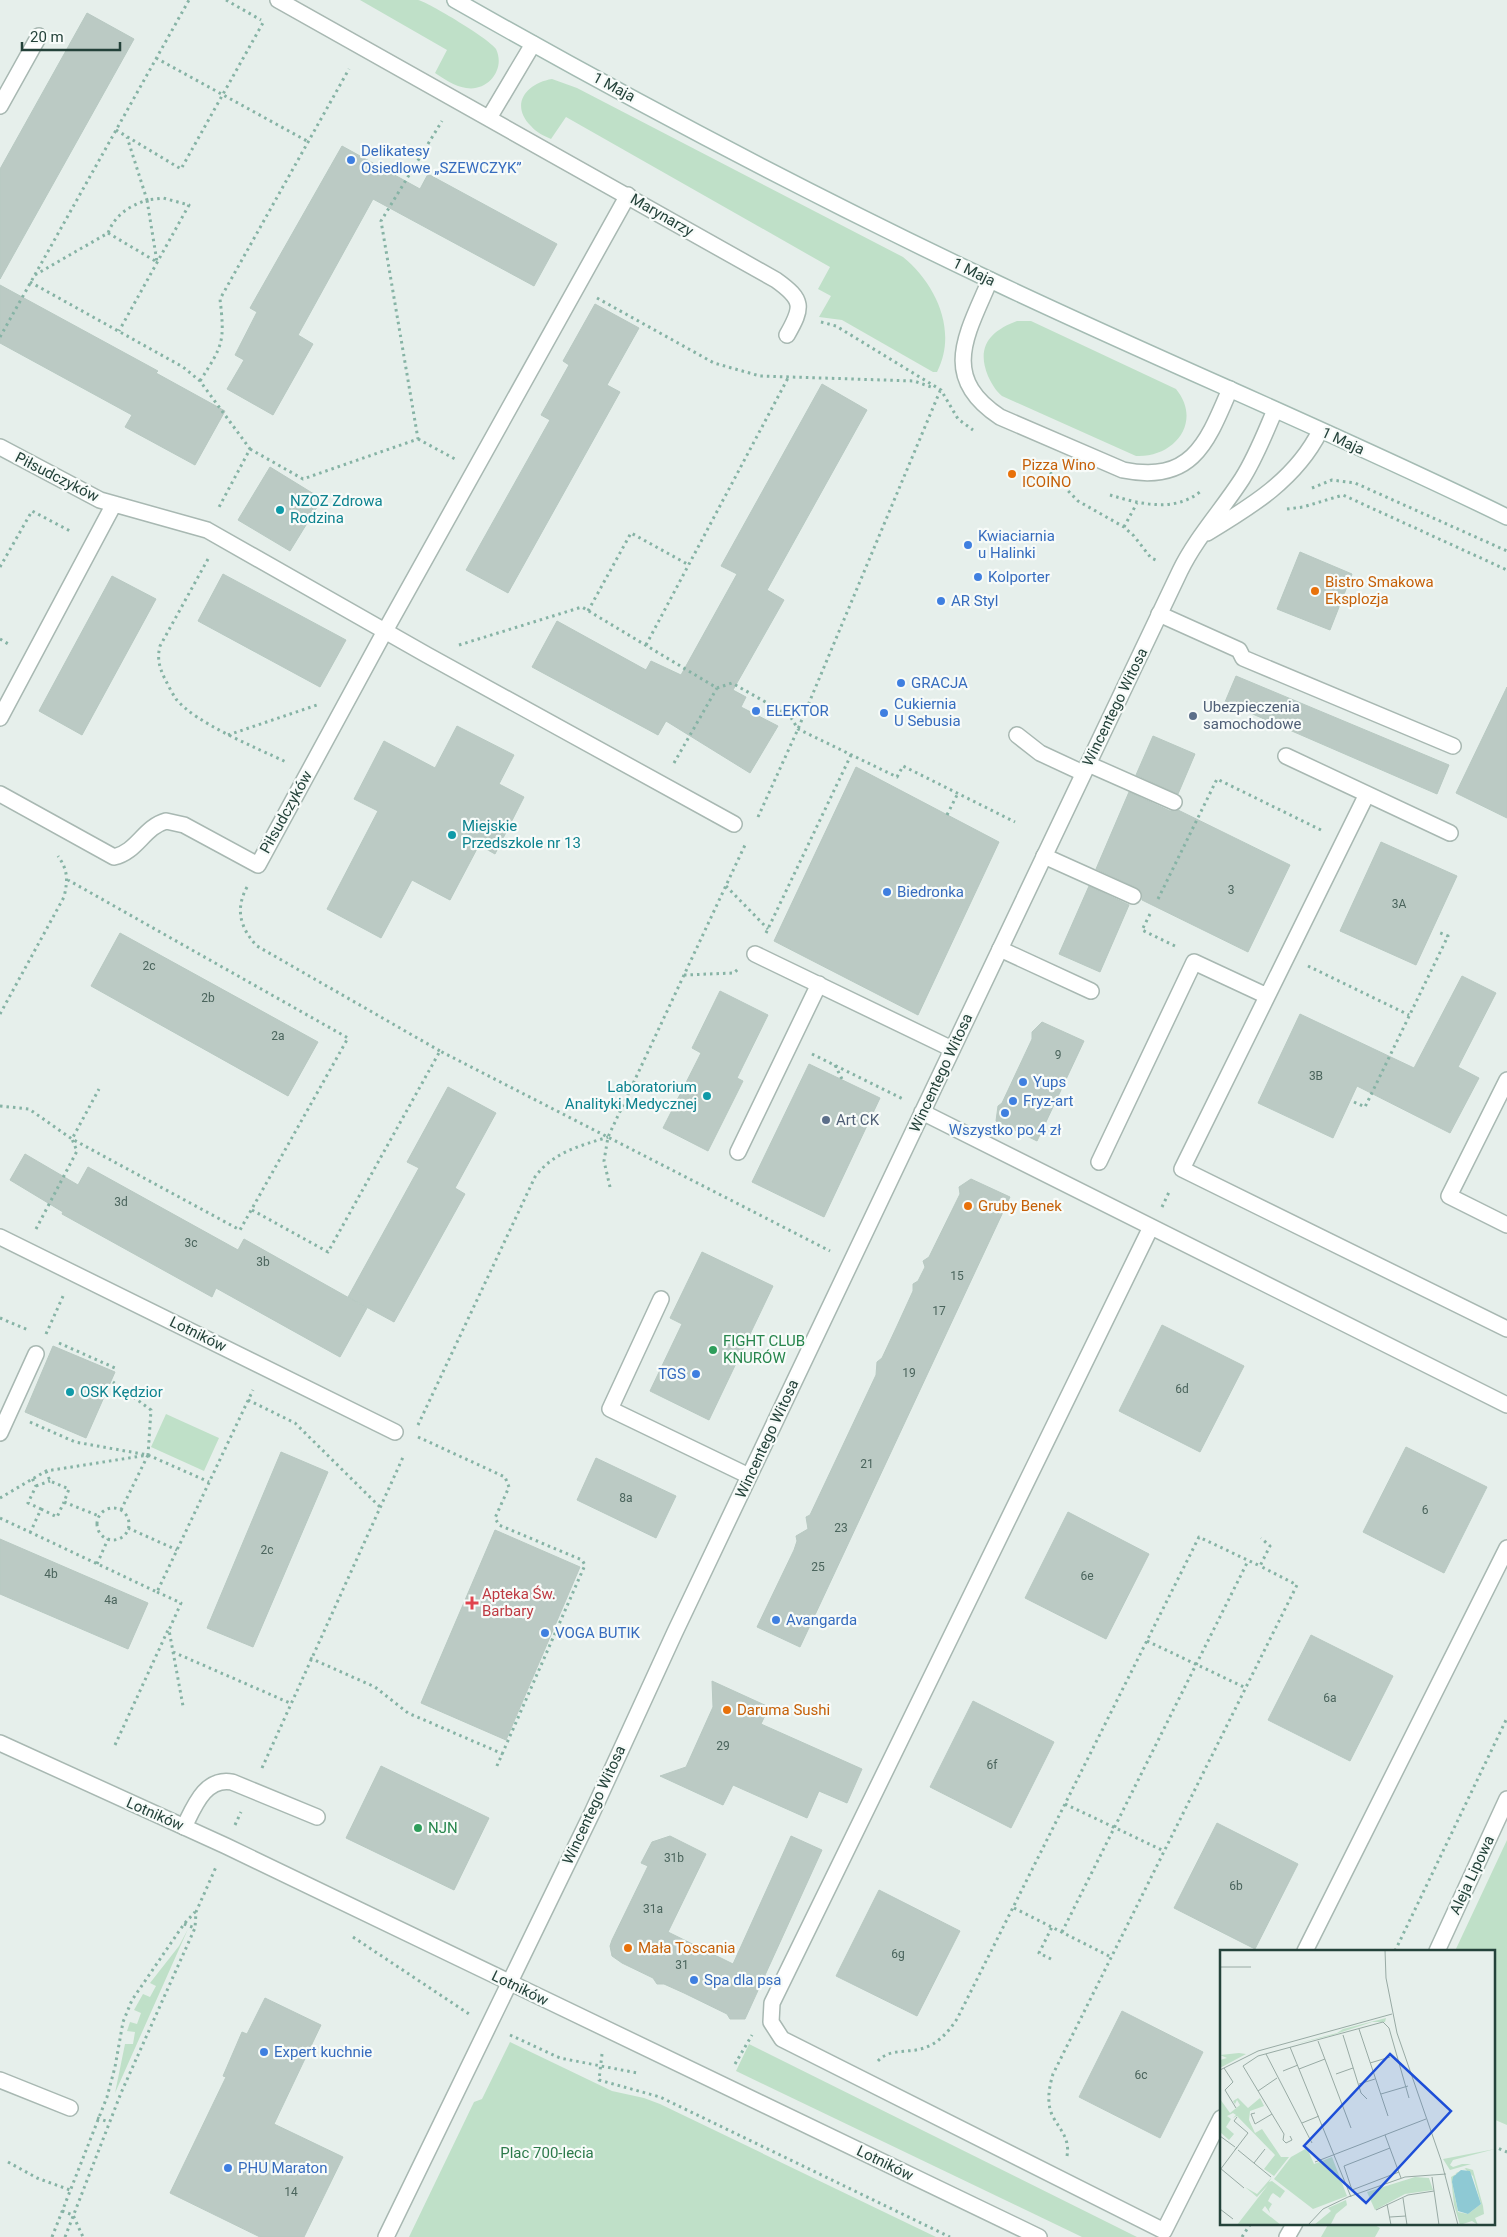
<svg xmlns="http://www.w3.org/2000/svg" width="1507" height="2237" viewBox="0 0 1507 2237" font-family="Roboto,sans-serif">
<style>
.green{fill:#bfe0c8}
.building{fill:#bbcac4;stroke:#b8c9c2}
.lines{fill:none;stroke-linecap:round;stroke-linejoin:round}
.lane-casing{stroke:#a8b8b2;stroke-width:18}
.street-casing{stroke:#a8b8b2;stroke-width:18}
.secondary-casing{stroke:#a4bbb3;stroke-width:18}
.path{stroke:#86b3a5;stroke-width:3;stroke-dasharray:2.5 4;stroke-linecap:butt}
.lane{stroke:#fff;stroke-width:15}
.street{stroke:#fff;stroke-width:15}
.secondary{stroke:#fff;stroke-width:15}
.shop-dot{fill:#3f7fe0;stroke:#f7fbf9;stroke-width:2}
.food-dot{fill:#e8710a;stroke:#f7fbf9;stroke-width:2}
.culture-dot{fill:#0f9aa8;stroke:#f7fbf9;stroke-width:2}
.service-dot{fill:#5c6f8a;stroke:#f7fbf9;stroke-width:2}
.leisure-dot{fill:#2e9e5b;stroke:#f7fbf9;stroke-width:2}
.health-dot{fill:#e0444e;stroke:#f7fbf9;stroke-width:2}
.labels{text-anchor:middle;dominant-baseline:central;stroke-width:4.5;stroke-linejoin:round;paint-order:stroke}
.number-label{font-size:12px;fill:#4a645c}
.street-label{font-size:15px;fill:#24423a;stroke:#f7fbf9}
.shop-label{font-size:15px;fill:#366cbe;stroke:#f7fbf9;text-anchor:start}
.food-label{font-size:15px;fill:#c56008;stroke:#f7fbf9;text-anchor:start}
.culture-label{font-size:15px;fill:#0d838f;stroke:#f7fbf9;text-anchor:start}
.service-label{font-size:15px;fill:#4e5e75;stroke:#f7fbf9;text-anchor:start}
.leisure-label{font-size:15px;fill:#27864d;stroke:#f7fbf9;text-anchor:start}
.health-label{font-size:15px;fill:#be3a42;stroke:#f7fbf9;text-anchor:start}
.park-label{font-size:15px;fill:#2d7a4b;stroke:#f7fbf9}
.inset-road{fill:none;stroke:#98aaa4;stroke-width:1}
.view{fill:#1d4ed8;fill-opacity:0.15;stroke:#1d4ed8;stroke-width:2.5}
.inset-edge{fill:none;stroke:#24423a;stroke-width:2.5}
</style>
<rect width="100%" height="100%" fill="#e6efeb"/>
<path class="green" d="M360,0C378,0 399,0 418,0C428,2 491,40 496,49C506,70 487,92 466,88C454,86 444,79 435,73L447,50Z
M552,79L577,88L903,257C936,284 958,331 937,372H933L842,320L819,317L831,296L818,289L830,267L566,117L551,139C544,136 536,132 531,126C509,104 527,83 552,79Z
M1017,321H1031L1176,389C1203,422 1174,458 1136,456L1002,396C995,390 992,384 988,376C976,347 990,331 1017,321Z
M166,1414L219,1438L204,1471L151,1447Z
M1507,1840V2125L1493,2119V1951H1455Z
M188,1929L115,2093L125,2044H133L135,2032L127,2031L130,2022L137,2024L141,2013L134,2010L143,1994L150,1997L156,1986L150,1983L179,1946Z
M510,2042L612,2091L644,2098L660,2104L936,2237H409L474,2102L482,2099Z
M749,2044L1137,2237H1082L736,2071Z
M1329,2223H1371L1380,2228L1375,2237H1321Z"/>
<path class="building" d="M87,13L134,39L0,279V169Z
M342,146L420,189L428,174L557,244L534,286L373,199L298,335L313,344L273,415L227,389L244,360L235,355L257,312L250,308Z
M0,285L158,371L156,373L225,411L195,465L125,427L132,415L0,343Z
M595,304L639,328L607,385L620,392L508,593L466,570L550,420L541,415L569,365L563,361Z
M822,384L867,410L767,590L784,600L733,690L746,697L741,707L778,726L750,773L666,721L658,735L532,667L557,621L646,670L651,661L681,675L737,574L721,566Z
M270,467L322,499L290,551L238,520Z
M1300,552L1352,574L1330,630L1277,609Z
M223,574L346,640L320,687L198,621Z
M112,576L156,599L82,735L39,711Z
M1236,676L1449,765L1437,794L1225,702Z
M1507,687V818L1456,793Z
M457,726L514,755L499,784L524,797L495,854L479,845L450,900L412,880L381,938L327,909L378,811L354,799L384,741L435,768Z
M1153,736L1195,754L1178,794L1136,775Z
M856,767L999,842L918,1015L774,941Z
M1129,792L1170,811L1178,810L1290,865L1248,952L1142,900V895L1137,888L1096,869Z
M1381,842L1457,876L1416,965L1340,931Z
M1089,886L1129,905L1100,972L1059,954Z
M120,933L318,1042L288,1096L91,986Z
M1462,976L1496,993L1458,1067L1479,1078L1450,1133L1357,1086L1333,1138L1258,1103L1300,1014L1414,1068Z
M720,991L768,1015L737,1078L743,1081L708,1151L663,1128L701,1053L692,1048Z
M1042,1022L1084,1041L1037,1141L996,1121L998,1106L1002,1103L1032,1039V1032Z
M809,1064L880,1098L824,1217L752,1182Z
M448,1087L496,1113L455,1188L465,1194L394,1322L348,1297L419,1168L407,1162Z
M25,1154L78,1185L88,1167L238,1250L244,1239L367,1308L340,1357L216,1288L212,1297L62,1214L63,1212L10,1180Z
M971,1179L1010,1197L800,1647L757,1627L794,1550L797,1541L796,1536L808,1529L806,1517L810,1515L876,1375L877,1362L882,1358L897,1326L913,1291V1284L918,1281L925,1267L923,1261L929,1257L960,1194L959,1187Z
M702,1252L773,1286L709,1420L650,1391L682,1324L670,1318Z
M1162,1325L1244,1366L1200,1452L1119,1411Z
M53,1346L115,1372L86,1438L25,1412Z
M1406,1447L1487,1487L1444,1573L1363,1532Z
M281,1452L328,1472L253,1647L207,1628Z
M596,1458L676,1496L656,1538L577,1500Z
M1068,1512L1149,1554L1106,1639L1025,1598Z
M495,1530L580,1567L506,1740L421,1703Z
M0,1539L148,1603L128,1649L0,1594Z
M1311,1635L1393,1676L1350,1761L1268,1720Z
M712,1681L769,1707L761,1724L862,1769L847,1803L819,1791L807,1818L733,1785L723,1805L660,1776L686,1767L713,1707Z
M973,1701L1054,1742L1011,1828L930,1787Z
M381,1766L489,1818L454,1890L346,1838Z
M1217,1823L1298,1864L1255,1949L1174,1908Z
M670,1836L706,1854L668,1932L733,1964L791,1836L822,1850L745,2019H730L727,2014L684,1993L664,1984H657L653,1978L622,1963L612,1956L610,1946L612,1940L648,1866L641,1863L652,1842Z
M879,1890L960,1931L917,2016L836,1976Z
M265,1998L321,2025L274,2124L343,2157L304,2237H260L170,2193L226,2077L223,2076L242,2032L247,2034Z
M1122,2011L1203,2052L1160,2138L1079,2097Z"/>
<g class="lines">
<g class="lane-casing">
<path id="lane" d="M990,280C967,334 939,377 1000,417L1123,470C1192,484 1207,443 1230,389
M1159,614L1239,650L1243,658L1453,746
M1017,735L1040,753L1083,773
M1286,756L1450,833
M1088,764L1174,802
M1367,794L1182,1169L1507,1329
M1044,856L1133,896
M1000,949L1091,991
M755,954L952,1049
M1507,1080L1449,1196L1507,1225
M738,1152L819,984
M1099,1162L1194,962L1267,996
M661,1299L610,1409L749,1476
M0,1433L36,1354
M184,1827C194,1807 205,1777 232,1782L317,1817"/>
</g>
<g class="street-casing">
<path id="street" d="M278,0L776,280C804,300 803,307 787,335
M0,106L39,36
M489,118L533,44
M0,447L100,500L207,530L427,655L734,824
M1207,533C1252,506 1296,479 1320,431
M0,718L114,504
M0,794L114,857C137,852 144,827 166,821L184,825L258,865L385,631L628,195
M922,1112L1507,1405
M1151,1227L772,2003L771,2022L782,2039L1164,2231L1221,2118
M0,1237L395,1432
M0,1743L226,1846L1039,2237
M1305,1951L1507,1548
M1437,1951L1507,1799
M0,2080L70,2108
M386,2237L592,1813L675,1632L1180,571C1196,538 1222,510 1242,479C1256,457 1265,433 1275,410
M1287,2237L1295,2223"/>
</g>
<g class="secondary-casing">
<path id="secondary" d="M455,0C629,99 807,193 988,279C1160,361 1336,433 1507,517"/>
</g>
<path class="path" d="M226,0L261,20
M156,58L307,141
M116,130L181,169L264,21
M108,233L157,262L147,200L163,198L189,205L119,331
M35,275L108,233C115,215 129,206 147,200L127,137
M30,282L183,367L200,381L250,449L218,509
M597,298L714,363L760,376L914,381L934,388
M821,322L836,326L941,390L958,419L973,430
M0,337L189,0
M200,381C223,345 225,342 220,299L349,69
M418,439L455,459
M250,449L303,479L418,439L381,221L442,121
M1041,463L1078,501L1124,527L1134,536L1151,558L1158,561
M1312,488L1332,480L1355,483L1507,551
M1110,495C1140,504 1175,513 1201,491
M1287,509L1303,507L1343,495L1507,570
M1124,527L1137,503
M208,559L160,646C157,658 159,667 165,679C168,685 172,693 176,699C195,723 257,748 286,762
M0,567L32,511L72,532
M588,611L631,533L689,565
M0,639L10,645
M459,645L582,607L717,688L732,683L790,716L798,729L897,777L903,766L1015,822
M646,645L788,378
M228,735L317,705
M674,763L717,688
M947,815L958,793
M758,817L798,729L940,391
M726,886L768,929
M247,887C235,909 240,928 257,946L440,1051
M1158,899L1217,779L1323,831
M1150,914L1142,930L1177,947
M766,933L851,755
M1308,966L1409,1015
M684,975L734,973L738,969
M0,1014L64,897C68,880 68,870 58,856
M812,1054L903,1099
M835,1065L843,1081
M1354,1102L1365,1107L1448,936L1438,932
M0,1106L29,1109L72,1139L240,1230L348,1038L68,880
M610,1187L604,1161L608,1137L745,845
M1162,1207L1170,1190
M252,1210L328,1252L440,1051L830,1251
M36,1229L77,1151L72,1139L99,1089
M0,1318L28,1330
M46,1334L64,1294
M59,1343L115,1368
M248,1400L295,1423L380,1507
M30,1422L75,1442L148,1455L209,1482
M418,1425L535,1177C553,1152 580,1146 608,1137
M418,1437L505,1477L509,1487L495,1518L499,1525L582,1560L585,1565L496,1768
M46,1471L50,1481L69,1489L64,1502L99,1516
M36,1486L50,1481
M0,1498L46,1471L148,1455L151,1410L113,1382
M97 1524a16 16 0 1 1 32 0a16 16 0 1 1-32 0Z
M41,1509L57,1517L64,1502
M121,1510L148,1455
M0,1518L157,1592L253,1390
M128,1528L177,1550
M30,1533L41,1509L28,1503L36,1486L32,1478
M97,1564L108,1539
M157,1592L181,1603L169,1630L183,1706
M1147,1641L1246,1688
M173,1652L290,1703
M310,1658L375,1687L408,1713L503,1754
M115,1745L168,1630
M262,1768L404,1455
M1065,1804L1164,1851
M235,1825L241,1812
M1014,1908L1111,1957
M184,1924L195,1928
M1062,1932L1248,1561
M353,1937L469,2014
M1395,1951L1507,1718
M1051,1959L1039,1953L1052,1927
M510,2035L560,2058L637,2073
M602,2054L599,2080L660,2097L950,2237
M878,2061C888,2050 903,2052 916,2050C935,2047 947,2034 957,2019L1199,1537L1260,1566L1270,1546L1261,1538
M735,2064L752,2035
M97,2118L109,2122
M1493,2146L1507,2152
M1067,2156C1070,2139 1061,2131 1053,2117C1046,2103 1049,2088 1053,2074L1297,1585L1260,1566
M8,2162L37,2178L70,2190
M62,2211L73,2215L83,2237
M52,2237L107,2097L115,2067L123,2022L132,2000L184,1924L195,1912
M65,2237L121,2093L195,1928L196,1912L216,1867
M1242,2237L1251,2223"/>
<use href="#lane" class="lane"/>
<use href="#street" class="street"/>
<use href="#secondary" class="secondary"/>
</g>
<g class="shop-dot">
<circle cx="351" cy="160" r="5"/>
<circle cx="968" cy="545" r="5"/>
<circle cx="978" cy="577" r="5"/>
<circle cx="941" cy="601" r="5"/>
<circle cx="901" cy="683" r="5"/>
<circle cx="756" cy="711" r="5"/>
<circle cx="884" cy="713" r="5"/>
<circle cx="887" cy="892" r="5"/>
<circle cx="1023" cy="1082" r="5"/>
<circle cx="1013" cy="1101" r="5"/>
<circle cx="1005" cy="1113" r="5"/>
<circle cx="696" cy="1374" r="5"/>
<circle cx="776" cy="1620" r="5"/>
<circle cx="545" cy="1633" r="5"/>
<circle cx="694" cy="1980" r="5"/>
<circle cx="264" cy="2052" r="5"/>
<circle cx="228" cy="2168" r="5"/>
</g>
<g class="food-dot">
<circle cx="1012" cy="474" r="5"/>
<circle cx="1315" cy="591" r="5"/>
<circle cx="968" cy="1206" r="5"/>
<circle cx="727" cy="1710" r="5"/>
<circle cx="628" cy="1948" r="5"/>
</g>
<g class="culture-dot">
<circle cx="280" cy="510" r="5"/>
<circle cx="452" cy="835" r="5"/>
<circle cx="707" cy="1096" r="5"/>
<circle cx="70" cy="1392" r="5"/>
</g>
<g class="service-dot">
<circle cx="1193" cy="716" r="5"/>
<circle cx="826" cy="1120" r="5"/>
</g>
<g class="leisure-dot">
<circle cx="713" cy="1350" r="5"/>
<circle cx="418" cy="1828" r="5"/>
</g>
<path class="health-dot" d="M469.5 1595.5h5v5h5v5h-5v5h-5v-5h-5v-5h5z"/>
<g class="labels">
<g class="number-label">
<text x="1231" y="890">3</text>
<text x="1399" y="904">3A</text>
<text x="149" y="966">2c</text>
<text x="208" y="998">2b</text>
<text x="278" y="1036">2a</text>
<text x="1058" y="1055">9</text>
<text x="1316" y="1076">3B</text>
<text x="121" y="1202">3d</text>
<text x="191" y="1243">3c</text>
<text x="263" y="1262">3b</text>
<text x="957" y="1276">15</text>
<text x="939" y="1311">17</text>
<text x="909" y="1373">19</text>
<text x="1182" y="1389">6d</text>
<text x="867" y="1464">21</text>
<text x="626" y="1498">8a</text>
<text x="1425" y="1510">6</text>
<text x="841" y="1528">23</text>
<text x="267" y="1550">2c</text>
<text x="818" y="1567">25</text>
<text x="51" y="1574">4b</text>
<text x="1087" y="1576">6e</text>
<text x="111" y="1600">4a</text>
<text x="1330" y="1698">6a</text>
<text x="723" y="1746">29</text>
<text x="992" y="1765">6f</text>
<text x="674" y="1858">31b</text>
<text x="1236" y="1886">6b</text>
<text x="653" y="1909">31a</text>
<text x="898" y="1954">6g</text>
<text x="682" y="1965">31</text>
<text x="1141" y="2075">6c</text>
<text x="291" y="2192">14</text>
</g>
<g class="street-label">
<text transform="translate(614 87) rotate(28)">1 Maja</text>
<text transform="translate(662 215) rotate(30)">Marynarzy</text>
<text transform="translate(974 272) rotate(26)">1 Maja</text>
<text transform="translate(1343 441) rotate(25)">1 Maja</text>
<text transform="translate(57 477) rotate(27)">Piłsudczyków</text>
<text transform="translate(1115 707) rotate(-64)">Wincentego Witosa</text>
<text transform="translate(286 812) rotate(-61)">Piłsudczyków</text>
<text transform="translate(941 1073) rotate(-65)">Wincentego Witosa</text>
<text transform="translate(198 1334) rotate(26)">Lotników</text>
<text transform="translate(767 1439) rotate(-65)">Wincentego Witosa</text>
<text transform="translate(594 1805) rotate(-65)">Wincentego Witosa</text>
<text transform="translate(155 1814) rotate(24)">Lotników</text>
<text transform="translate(1472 1875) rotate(-65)">Aleja Lipowa</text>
<text transform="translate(520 1988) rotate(26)">Lotników</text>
<text transform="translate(885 2163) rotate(26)">Lotników</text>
</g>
<g class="shop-label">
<text x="361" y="151">Delikatesy<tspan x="361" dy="17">Osiedlowe „SZEWCZYK”</tspan></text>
<text x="978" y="536">Kwiaciarnia<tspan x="978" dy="17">u Halinki</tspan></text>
<text x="988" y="577">Kolporter</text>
<text x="951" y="601">AR Styl</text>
<text x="911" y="683">GRACJA</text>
<text x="894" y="704">Cukiernia<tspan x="894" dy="17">U Sebusia</tspan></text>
<text x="766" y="711">ELEKTOR</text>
<text x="897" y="892">Biedronka</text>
<text x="1033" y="1082">Yups</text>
<text x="1023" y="1101">Fryz-art</text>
<text x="1005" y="1130" text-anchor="middle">Wszystko po 4 zł</text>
<text x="686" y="1374" text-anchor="end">TGS</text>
<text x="786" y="1620">Avangarda</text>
<text x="555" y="1633">VOGA BUTIK</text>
<text x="704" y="1980">Spa dla psa</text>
<text x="274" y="2052">Expert kuchnie</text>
<text x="238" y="2168">PHU Maraton</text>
</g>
<g class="food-label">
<text x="1022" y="465">Pizza Wino<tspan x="1022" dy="17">ICOINO</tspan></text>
<text x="1325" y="582">Bistro Smakowa<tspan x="1325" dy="17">Eksplozja</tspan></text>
<text x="978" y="1206">Gruby Benek</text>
<text x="737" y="1710">Daruma Sushi</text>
<text x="638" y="1948">Mała Toscania</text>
</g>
<g class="culture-label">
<text x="290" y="501">NZOZ Zdrowa<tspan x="290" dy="17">Rodzina</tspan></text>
<text x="462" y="826">Miejskie<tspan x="462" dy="17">Przedszkole nr 13</tspan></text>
<text x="697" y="1087" text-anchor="end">Laboratorium<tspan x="697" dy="17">Analityki Medycznej</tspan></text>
<text x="80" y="1392">OSK Kędzior</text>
</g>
<g class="service-label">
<text x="1203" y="707">Ubezpieczenia<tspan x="1203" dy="17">samochodowe</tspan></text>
<text x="836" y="1120">Art CK</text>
</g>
<g class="leisure-label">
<text x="723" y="1341">FIGHT CLUB<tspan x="723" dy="17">KNURÓW</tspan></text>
<text x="428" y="1828">NJN</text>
</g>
<g class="health-label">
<text x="482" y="1594">Apteka Św.<tspan x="482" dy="17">Barbary</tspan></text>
</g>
<g class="park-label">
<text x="547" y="2153">Plac 700-lecia</text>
</g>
</g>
<g transform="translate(1220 1950)">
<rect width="275" height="275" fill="#e6efeb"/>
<path d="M166,68L165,72H152L113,85L71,95L117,83L123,79ZM19,103L26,104L0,118V110L7,108L0,105ZM18,148L28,158L40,148L44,156L30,161L29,170L35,183L42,179L61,207H69L54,226L44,219L55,205L17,166L13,168L16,165L13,163L7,166L11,169L6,177L14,184L9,190L0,182V149L10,163L20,155L17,150L15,154L13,151ZM87,198L94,214L112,207L127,246L93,259L54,229L71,207ZM275,199L233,210L230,215L233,217L242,214H251L230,220L223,209ZM246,218L253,220L263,256L264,264L255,268L258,275L252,271L240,275L234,255L231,227ZM245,219L253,226L261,254L248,264L238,262L232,232L236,223ZM52,227L49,232L52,231L65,241L60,248L53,243L51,245L48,251L52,254L49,259L50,263L45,256L42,260L61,275H17L48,235L37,247L25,237L37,244ZM195,227L209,228L213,240L185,244L155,260L147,242ZM126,250L127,255L116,264L111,274L94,275L111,261L108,258Z" fill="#bfe0c8" fill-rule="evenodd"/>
<path d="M241,220L250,221L261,254L248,264L238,261L232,232L233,227Z" fill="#8ec9d4"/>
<path class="inset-road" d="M165,0L166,28L177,83L221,210L238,275M0,17H31M139,79L168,166M123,85L141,143L147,149M98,91L131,178M70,97L131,247M46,104L92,193M150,113L170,107M4,118L13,132L5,140L16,158M79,119L105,109M0,120L38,101L172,64M63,121L78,115M116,124L133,118M139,134L155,129M38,141L57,128M161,144L188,136M35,163L31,164L35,174L52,164M17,167L14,171L28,183L15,200L17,197M82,173L99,166M165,185L181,228M0,186L15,197M63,190L64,184L23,116L38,106L163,72L169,78L189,148M63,190L66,193L72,190L70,186M170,198L124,216L132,240L179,222M18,200L51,227M95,212L206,169M34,213L45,199M0,218L24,238M0,220L15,200M212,227L219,275M183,248L187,275M167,254L171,275M0,259L13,269M156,260L188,245L214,241M170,267L186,266M88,275L103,259L128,247L185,227L226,224"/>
<path class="view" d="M170,104L231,161L146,253L84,196Z"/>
<rect width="275" height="275" class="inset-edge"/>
</g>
<path d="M22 42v8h98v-8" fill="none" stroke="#24423a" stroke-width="2.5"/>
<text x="30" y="42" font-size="15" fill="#24423a" stroke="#f7fbf9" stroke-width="4" paint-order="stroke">20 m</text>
</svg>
